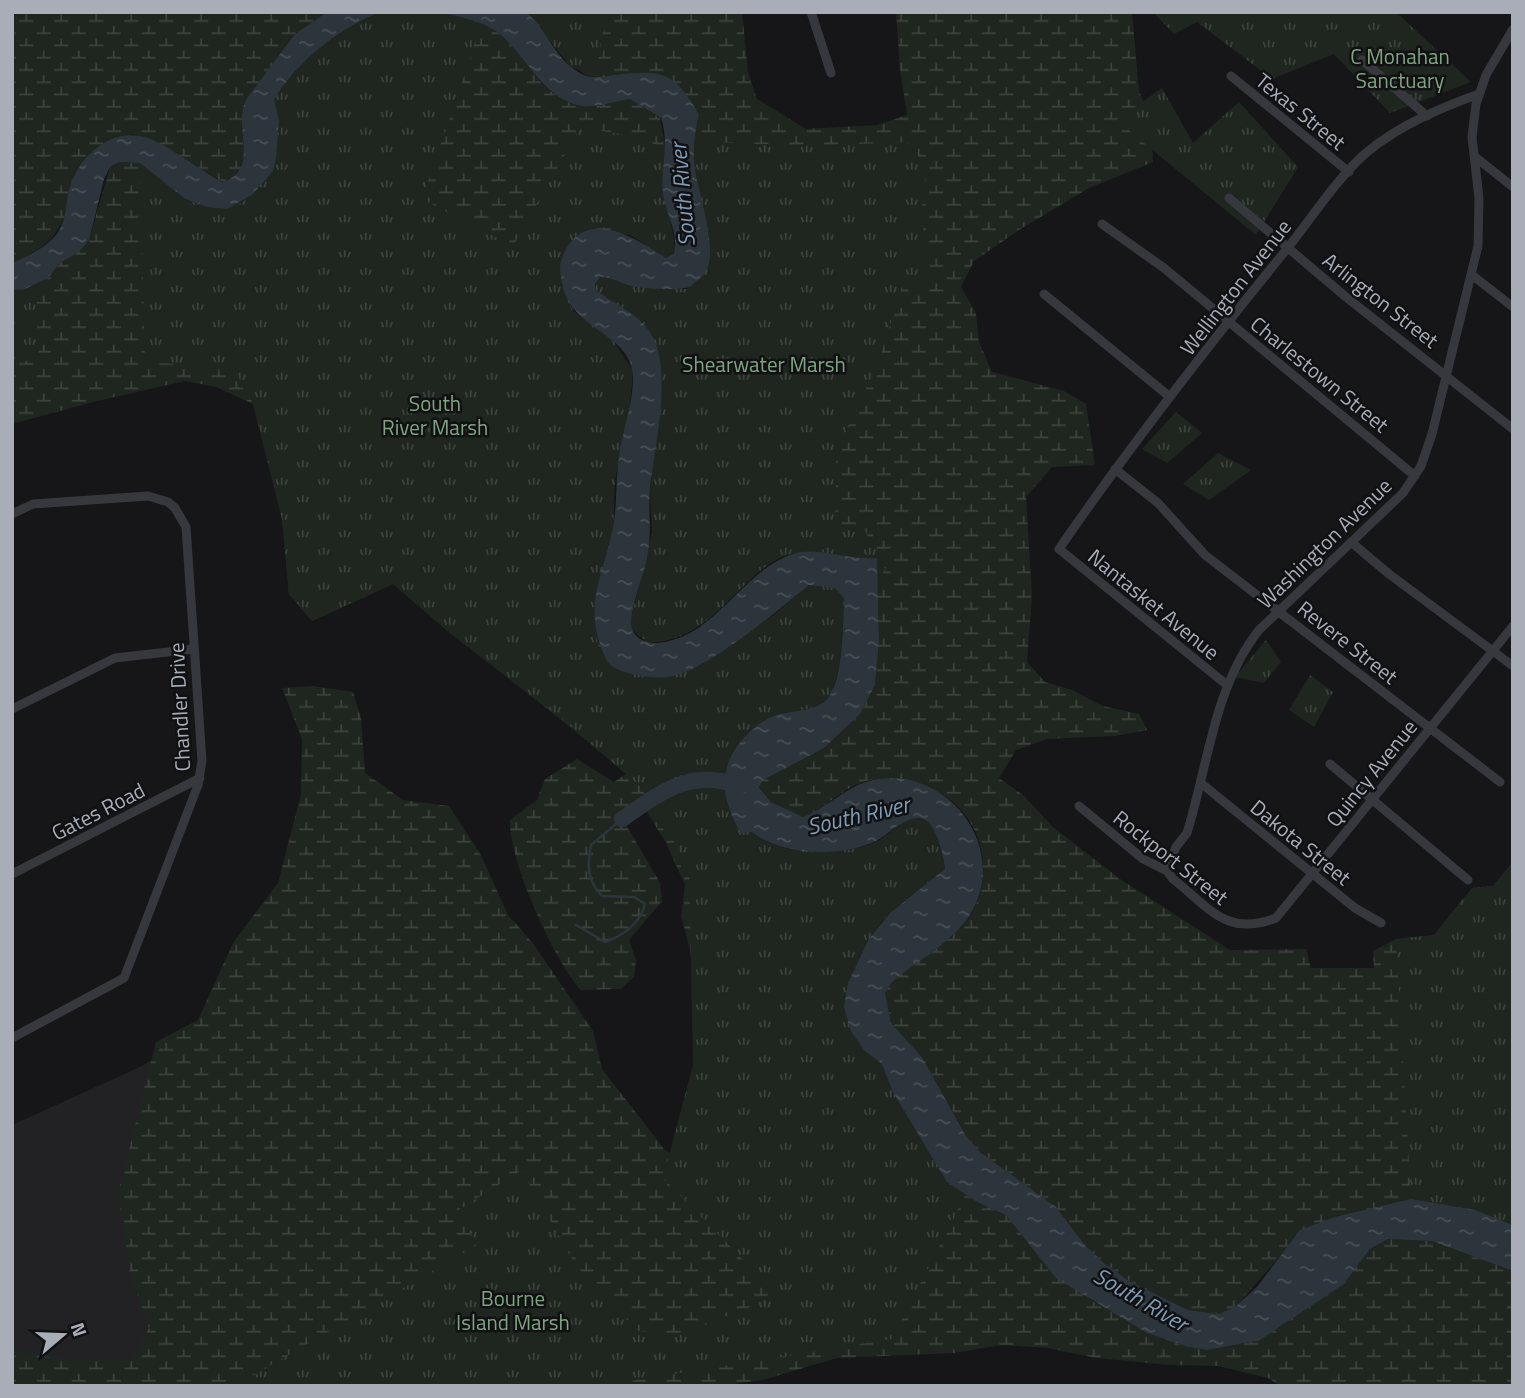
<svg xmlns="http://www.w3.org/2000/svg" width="1525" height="1398" viewBox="0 0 1525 1398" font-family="'Titillium Web',sans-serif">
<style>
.built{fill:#222225}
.wetland{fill:url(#wetland-marsh)}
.park{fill:url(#park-tufts)}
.water{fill:url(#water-ripples)}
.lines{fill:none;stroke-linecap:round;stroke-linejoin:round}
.stream{stroke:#2c353c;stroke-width:2.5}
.river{stroke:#2c353c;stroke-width:16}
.minor{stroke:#37383d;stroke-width:9}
.labels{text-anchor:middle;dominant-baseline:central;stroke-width:5;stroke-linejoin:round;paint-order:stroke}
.park-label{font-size:21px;fill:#7fa381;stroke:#111113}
.street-label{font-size:21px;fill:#a8adb8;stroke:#111113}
.water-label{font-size:23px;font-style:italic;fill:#7f9bb3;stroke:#111113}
</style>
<defs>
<pattern id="wetland-marsh" width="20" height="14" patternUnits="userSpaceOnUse" patternTransform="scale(1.75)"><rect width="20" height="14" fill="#1e261f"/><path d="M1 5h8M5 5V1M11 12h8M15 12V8" fill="none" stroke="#3c433d"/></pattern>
<pattern id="park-tufts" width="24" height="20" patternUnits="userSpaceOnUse" patternTransform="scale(1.75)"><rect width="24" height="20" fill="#1e261f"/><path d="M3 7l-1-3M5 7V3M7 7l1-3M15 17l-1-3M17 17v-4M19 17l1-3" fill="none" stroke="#3c433d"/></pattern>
<pattern id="water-ripples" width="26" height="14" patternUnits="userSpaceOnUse" patternTransform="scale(1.75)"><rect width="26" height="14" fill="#2c353c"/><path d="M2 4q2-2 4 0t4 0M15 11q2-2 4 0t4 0" fill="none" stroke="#485056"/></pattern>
</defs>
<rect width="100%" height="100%" fill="#161618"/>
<path class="built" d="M174,1045L235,1386H12V1125L142,1066Z"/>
<path class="wetland" d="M12,12H327L295,34L247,98C231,127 262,168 223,182L149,139L131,134L65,215C56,241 36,252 12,263Z
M380,12C417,12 462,9 495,30C526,51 541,102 583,106C597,107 616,101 630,99L660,118L666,151V258L628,233L573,311L612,339C612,402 616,465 613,528C610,575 581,597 602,648L697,666L771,617L835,588L844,598L770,717C748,732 736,747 725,771L862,956L947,1182L977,1202L1006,1215L1025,1238L1092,1301L1118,1313L1147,1333L1188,1347L1208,1350L1260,1340L1344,1284L1370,1249L1388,1239L1432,1241L1513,1271V1386H1280L1268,1378L1218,1366L1169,1365L1096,1358L1048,1348L1002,1345L954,1353L837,1358L763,1380L718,1386H12V1352L73,1360H132L149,1328L130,1274L118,1193L156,1042L198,1020L233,943L278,883L301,794L302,739L282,688L313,686L353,692L361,718L365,773L403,800L449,806L481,855L508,915L532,942L593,1031L602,1069L665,1150L688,1162L709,1136L690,949L681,917L685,885L666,843L643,805L623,819L660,883L662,901L629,940L636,960L634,977L621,989L581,990C554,961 508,859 510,820L537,800L545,779L577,759L614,782L626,774C550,708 469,650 393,584L312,621L289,594L282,519L253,404L216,387L185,381L93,402L12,424V290L48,278L60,263L79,252L89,240L110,167L119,162L140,163L227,209L299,66L320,48Z
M526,12H742L748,72L757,99L806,129L877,125L907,115L900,70L896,12H1132L1139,91L1152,122L1153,162L1089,188L1019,230L974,261L961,287L976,313L979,342L992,372L1064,391L1086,404L1095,465L1052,467L1026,497L1032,596L1027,662L1045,682L1072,690L1103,706L1139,714L1147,730L1115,736L1047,739L1016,750L999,778L1023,795L1053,827L1120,879L1230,950L1306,949L1311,968H1374L1373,951L1396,939L1434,935L1472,888L1493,886L1513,862V1225L1455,1205H1385L1299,1235L1236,1306L1219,1314L1188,1310L1129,1281L1104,1263L1085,1245L1056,1207L980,1152L967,1137L922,1057L891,1023L885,993L892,982C917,960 956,941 972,912C997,868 979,809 932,789C923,785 910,785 900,783C894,782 886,779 879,779C849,780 829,807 803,817L771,802L759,786L763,780L824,748L860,714L875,685L879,642L877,558L858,560L638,319L616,304L688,289L693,141L699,114C659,48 640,86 585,75Z"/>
<path class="park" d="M380,12H440L482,24L422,199L513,246L581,126C609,134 643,134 666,151L662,179L674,239L675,249L671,257L666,258C644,244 607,212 581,236C573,243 567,254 560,262L565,297L573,311L612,339L633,371L629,414L615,480L613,531L594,602L593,627L602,658L697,666L771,617L809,585L823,584L835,588L844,598C843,622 842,673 831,694C820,714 787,708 768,718C746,731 735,749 725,771C732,787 743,823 755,834C779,857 844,855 874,843C889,837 903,816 921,818C936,821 944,857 945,869C930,888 907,897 890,913C850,952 863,999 864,1050L882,1063L893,1092L947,1182L966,1194L892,1339L600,1386H235L477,1245L457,1211L522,1170L576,1266L615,1304L635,1330L672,1336L748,1308L774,1291L663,1178L693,1065L689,867L640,786L562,719L452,635L393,584L312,621L289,594L282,519L268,458L253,404L235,370L145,361L140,163C154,173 175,194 188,200C237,222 258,199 270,153C273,144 278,131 279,121C279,115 275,108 274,100C298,61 337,30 380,12Z
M526,12H614L602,35L596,77L571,67Z
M1153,12H1396L1471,82L1390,113L1334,54L1272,79L1197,22L1174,34Z
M1162,88L1193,143L1239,102L1298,167L1256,235L1116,120Z
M693,141L805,146L907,142L927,167L921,215L930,279L903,283L878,363L836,453V508L832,524L866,532L873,548L892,554L877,586V558C850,561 823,548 796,553C744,561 720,641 648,643L631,629V618L652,532L650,491L661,378L651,333L638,319L596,290L595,283L600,277H610L633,286L688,289L710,235L698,196Z
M34,284L39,358L12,364V291L25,289Z
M1176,412L1202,433L1167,463L1142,449Z
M1218,453L1251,470L1209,500L1183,484Z
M1266,640L1281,662L1264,683L1235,677Z
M1310,675L1333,692L1314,727L1289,710Z
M1513,862V1225L1475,1210L1411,1199L1396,939L1434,935L1472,888L1493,886Z"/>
<path class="water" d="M327,12H380C337,30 297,61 274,100L279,120L276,158L273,171L253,194L227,209L207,207L184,198L140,163L119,162L110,167L104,179L89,240L79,252L60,263L48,278L25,289L12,290V263C28,256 52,245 60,229C67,216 66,200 70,187C80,154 113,126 148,138C172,147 198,170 223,182C262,169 231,126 247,98L295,34Z
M440,12H526C548,30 556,63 584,75C594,79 606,76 616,75C665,69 674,73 699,114C695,131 693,146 694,163C696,189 726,265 698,280C693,283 691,288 685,288C670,290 652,289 636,287C623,285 614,277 600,277L595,284L596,290C614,304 638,314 650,332C674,368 654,448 650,489C648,512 652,534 647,558C644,573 627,617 632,629C636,640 648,644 658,643C717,637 741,571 793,554C815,546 852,561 877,558L879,642L875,685L860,714L824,748L763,780L759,787L771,802L803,817C831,806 849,783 879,779C950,769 1008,848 972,911C956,941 918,960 892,982L885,993L891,1023L922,1057L966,1136L980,1152L1056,1207L1085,1245L1104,1263L1129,1281L1188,1310L1219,1314L1236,1306L1257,1287L1300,1230L1335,1217L1411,1199L1475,1210L1513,1225V1271L1432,1241L1388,1239L1370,1249L1344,1284L1260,1340L1208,1350L1188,1347L1147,1333L1056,1278L1006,1215L977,1202L947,1182L893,1092L882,1064L864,1050L851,1031L844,1007L848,983L869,939L890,913L945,869C944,857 936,820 920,818C902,817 887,837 872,843C836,857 783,856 752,832L741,833C722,801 716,769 743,739C751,730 761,721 773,716C789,710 817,712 828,698C843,681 843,622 844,598L835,588L809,585C780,609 708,669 673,676C659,679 645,677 632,674C609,668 607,664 600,644C585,603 604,572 612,532C618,507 615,482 619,458C622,430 634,403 633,375C630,332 569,330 562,282C561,276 559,267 561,261C581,203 634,237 666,258L674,253C679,233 666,214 663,194C660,168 670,144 661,118L630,99C616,101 596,108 582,106C542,100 526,53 497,32C481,20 458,17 440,12Z"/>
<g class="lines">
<path class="stream" d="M576,925L605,942C624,935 640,924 645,904L634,897L602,896C587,881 587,866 591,845L622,819"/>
<path class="river" d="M622,819C662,792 690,768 740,786"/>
<path class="minor" d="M811,12L831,73
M1362,60L1427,116
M1231,76L1349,172
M1474,156L1513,187
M1229,198L1346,297L1513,429
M1102,224L1164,268L1415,476
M1472,275L1513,307
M1044,294L1170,397
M1115,469L1158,503L1205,555L1500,782
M12,514L33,504L148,496L168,502L175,508L186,527L202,761L198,785L124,978L12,1038
M1351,542L1389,574L1513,666
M1227,685L1059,549C1130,446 1207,347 1286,250C1312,218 1336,179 1367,152C1400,125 1440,108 1479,94
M12,709L115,658L194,649
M1330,764L1468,880
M1202,784L1355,908L1381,923
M1079,806L1143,859L1167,871L1173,879C1210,908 1226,937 1276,918L1513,626
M1167,871L1176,847L1187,833C1208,765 1214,687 1259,630L1403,493L1421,466L1432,434L1478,246L1479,198L1472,137L1476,104L1486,75L1513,29
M12,874L200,778"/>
</g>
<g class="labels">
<g class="park-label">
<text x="1400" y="56">C Monahan<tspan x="1400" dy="24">Sanctuary</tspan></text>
<text x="764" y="364">Shearwater Marsh</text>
<text x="435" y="403">South<tspan x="435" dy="24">River Marsh</tspan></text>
<text x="513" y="1298">Bourne<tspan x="513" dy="24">Island Marsh</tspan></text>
</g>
<g class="street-label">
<text transform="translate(1301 111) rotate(39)">Texas Street</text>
<text transform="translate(1235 287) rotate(-52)">Wellington Avenue</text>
<text transform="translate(1381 300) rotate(38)">Arlington Street</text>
<text transform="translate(1320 374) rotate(39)">Charlestown Street</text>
<text transform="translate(1324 543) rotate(-44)">Washington Avenue</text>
<text transform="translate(1154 604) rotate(39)">Nantasket Avenue</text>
<text transform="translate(1348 642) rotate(38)">Revere Street</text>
<text transform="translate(179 707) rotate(-93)">Chandler Drive</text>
<text transform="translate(1371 773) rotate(-51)">Quincy Avenue</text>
<text transform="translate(98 811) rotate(-27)">Gates Road</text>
<text transform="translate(1301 842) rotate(39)">Dakota Street</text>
<text transform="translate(1171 857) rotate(38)">Rockport Street</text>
</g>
<g class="water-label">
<text transform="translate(682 195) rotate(-95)">South River</text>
<text transform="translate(858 815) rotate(-13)">South River</text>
<text transform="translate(1141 1299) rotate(30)">South River</text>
</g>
</g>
<rect width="1525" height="1398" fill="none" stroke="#a8adb8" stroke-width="28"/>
<g transform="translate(63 1335) rotate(71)" stroke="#111113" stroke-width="5" paint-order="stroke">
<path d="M0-5L12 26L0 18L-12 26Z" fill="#a8adb8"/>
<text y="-10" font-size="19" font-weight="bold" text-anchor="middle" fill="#a8adb8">N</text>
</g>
</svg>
